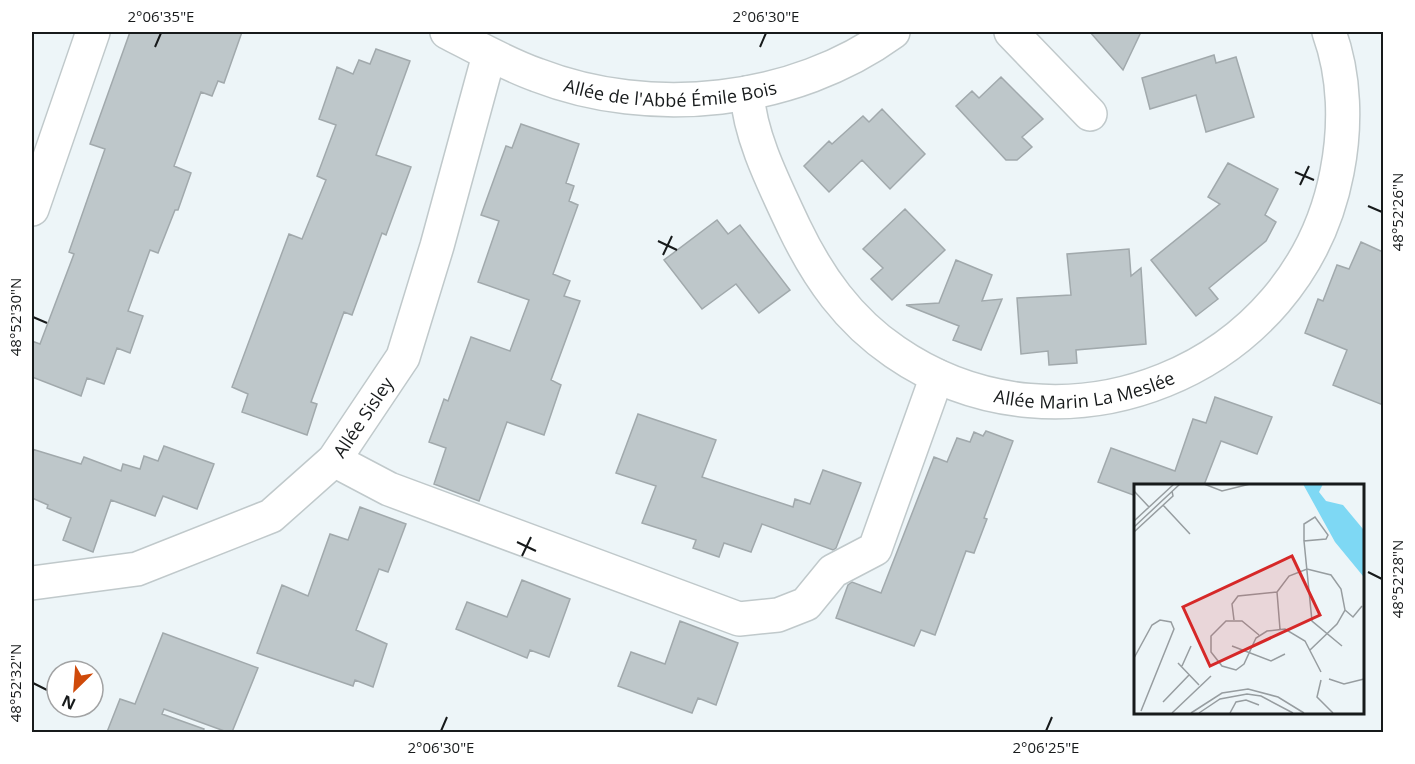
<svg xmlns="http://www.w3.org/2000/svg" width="1415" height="764" viewBox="0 0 1415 764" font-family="'Open Sans',sans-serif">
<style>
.building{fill:#bec7ca;stroke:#a1a9ac;stroke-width:1.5}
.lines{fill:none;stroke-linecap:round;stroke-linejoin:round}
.minor-casing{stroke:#c0c9cb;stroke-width:36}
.minor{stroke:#fff;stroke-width:33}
.ticks{fill:none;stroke:#171a1b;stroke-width:2}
.labels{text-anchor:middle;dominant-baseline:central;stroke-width:4.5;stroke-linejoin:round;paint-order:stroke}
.street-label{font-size:18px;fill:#171a1b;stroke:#fff}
.inset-road{fill:none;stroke:#979da0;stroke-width:1.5}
.view{fill:#d62828;fill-opacity:0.15;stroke:#d62828;stroke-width:3}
.inset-edge{fill:none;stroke:#171a1b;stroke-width:3}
.neatline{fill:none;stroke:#171a1b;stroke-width:2}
.ticks-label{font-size:15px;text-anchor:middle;fill:#171a1b}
</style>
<rect width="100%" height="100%" fill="#edf5f8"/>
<path class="building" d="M130,32H242L224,83L218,81L212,96L201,92L174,166L191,173L178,210H175L158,253L150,250L128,311L143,316L130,353L117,348L104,384L87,378L81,396L32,377V341L40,344L74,254L69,252L105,149L90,144Z
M1090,32H1141L1123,70Z
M376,49L410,61L376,155L411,167L386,235L382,233L352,315L344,312L311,402L317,404L307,435L242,412L248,394L232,387L289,234L302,239L326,180L317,176L336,125L319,119L337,67L353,74L359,60L370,64Z
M1214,55L1216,63L1236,57L1254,117L1206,132L1196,95L1150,109L1142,78Z
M1001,77L1043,119L1022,137L1032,147L1017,160H1006L956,106L972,91L979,98Z
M882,109L925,154L890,189L862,160L829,192L804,166L829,141L832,144L863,116L869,122Z
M521,124L579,144L566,183L574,186L569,201L578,205L553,274L570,281L564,296L580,301L551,380L561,385L544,435L507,422L479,501L434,484L446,448L429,442L444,399L448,401L471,337L510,351L529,300L478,282L499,221L481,215L506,146L512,148Z
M1228,163L1278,189L1265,215L1276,222L1266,241L1209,288L1218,299L1196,316L1151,260L1220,204L1208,197Z
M905,209L945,250L892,300L871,279L883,268L863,249Z
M717,220L728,234L740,225L790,290L759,313L736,284L702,309L664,260Z
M1361,242L1383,252V405L1333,385L1347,350L1305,333L1318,299L1323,301L1337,265L1349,269Z
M1129,249L1131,276L1141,268L1146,344L1076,350L1077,363L1049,365L1048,351L1021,354L1017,298L1071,295L1067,254Z
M956,260L992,275L982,301L1002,299L981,350L953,340L959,326L906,305L939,303Z
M1215,397L1272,417L1257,454L1221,441L1204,485H1136V496L1098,482L1111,448L1175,471L1193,419L1206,423Z
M638,414L716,440L702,477L793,507L795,499L810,504L823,470L861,483L836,548L833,550L762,524L751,552L724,543L719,557L693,548L696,540L642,523L656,486L616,473Z
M986,431L1013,441L984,518L987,519L974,553L966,551L935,635L921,630L914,646L836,618L848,585L852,582L881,593L934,457L947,462L957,438L970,442L974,432L983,436Z
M164,446L214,464L197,509L163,496L155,516L111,500L93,552L63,540L71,518L47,508L48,505L32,498V449L81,464L84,457L121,471L123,464L140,469L144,456L158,461Z
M360,507L406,524L388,572L379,569L356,630L387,644L373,687L355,680L353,686L257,653L282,585L308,596L330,534L348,540Z
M522,580L570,599L549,657L530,650L527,658L456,629L467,602L507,617Z
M680,621L738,643L716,705L698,698L692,713L618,686L631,652L665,664Z
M163,633L258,668L232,732H227L164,709L162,714L204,729L203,732H107L120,699L135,704Z"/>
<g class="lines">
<g class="minor-casing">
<g id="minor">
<path id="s1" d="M447,32C476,47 506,64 537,75C651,119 794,104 893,32"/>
<path d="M1011,32L1090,114"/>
<path id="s2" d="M747,93C750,138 775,186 794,227C818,277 848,320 895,352C1062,467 1299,372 1337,172C1346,126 1345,76 1329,32"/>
<path d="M32,209L93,32"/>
<path d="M334,460L389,489L739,619L778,615L806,604L833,571L875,549L937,376"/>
<path id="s3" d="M32,583L137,569L271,516L334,460L403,357L437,246L489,55"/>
</g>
</g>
<use href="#minor" class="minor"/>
</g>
<path class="ticks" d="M155,47L161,33M760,47L766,33M1295,172L1314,180M1300,185L1309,166M1368,206L1382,212M658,241L677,250M663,255L672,236M33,317L47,323M517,542L536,551M522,556L531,537M1368,572L1382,579M33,683L47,690M441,731L447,717M1046,731L1052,717"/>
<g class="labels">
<g class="street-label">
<text stroke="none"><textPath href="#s1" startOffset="236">Allée de l'Abbé Émile Bois</textPath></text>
<text stroke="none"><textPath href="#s2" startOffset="506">Allée Marin La Meslée</textPath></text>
<text stroke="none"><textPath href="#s3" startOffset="386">Allée Sisley</textPath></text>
</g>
</g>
<g transform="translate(1134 484)">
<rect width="230" height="230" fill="#edf5f8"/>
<path d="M169,0H189L185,8L192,17L209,21L229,45V92L201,58Z" fill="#7ed8f4"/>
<path class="inset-road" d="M70,0L88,7L116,0M0,7L15,23M29,21L56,50M0,37L40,0M0,43L46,0M0,48L39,12L38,7M170,57V40L181,33L194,51L192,55L170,57L178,137L208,162M211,126L219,133L228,122M100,136L98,120L104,112L143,108M146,145L143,108L155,92L173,85L197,91L207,105L211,126L203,140L176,166M125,151L108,137H92L77,152V168L88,182L102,186L110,180L122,154L133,147L151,145L171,157L187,188M98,162L137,177L151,170M0,174L18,141L26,136L37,138L40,145L7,227M44,179L65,201M48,182L57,162M195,195L210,200L230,195M187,196L183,213L199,229M29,218L55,191M38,229L77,192M57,229L88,209L114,205L144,213L170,229M65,229L86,215L113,210L127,212L159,229M96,229L102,218L112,216L125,221"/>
<path class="view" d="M158,72L186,131L76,182L49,123Z"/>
<rect width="230" height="230" class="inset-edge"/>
</g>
<rect width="1415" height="764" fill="none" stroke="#ffffff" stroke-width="66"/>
<g transform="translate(75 689) rotate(205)"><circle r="28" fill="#ffffff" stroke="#a2a3a4" stroke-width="1.5"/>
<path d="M0-4.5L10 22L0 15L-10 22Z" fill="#cf4a0a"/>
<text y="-9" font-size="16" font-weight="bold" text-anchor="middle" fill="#171a1b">N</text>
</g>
<rect x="33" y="33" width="1349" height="698" class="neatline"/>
<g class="ticks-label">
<text x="161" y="22">2°06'35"E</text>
<text x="766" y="22">2°06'30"E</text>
<text transform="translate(1398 212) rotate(-90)" y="5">48°52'26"N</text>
<text transform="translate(16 317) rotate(-90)" y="5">48°52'30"N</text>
<text transform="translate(1398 579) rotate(-90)" y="5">48°52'28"N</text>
<text transform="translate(16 683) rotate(-90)" y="5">48°52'32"N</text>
<text x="441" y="753">2°06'30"E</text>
<text x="1046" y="753">2°06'25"E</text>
</g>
</svg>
